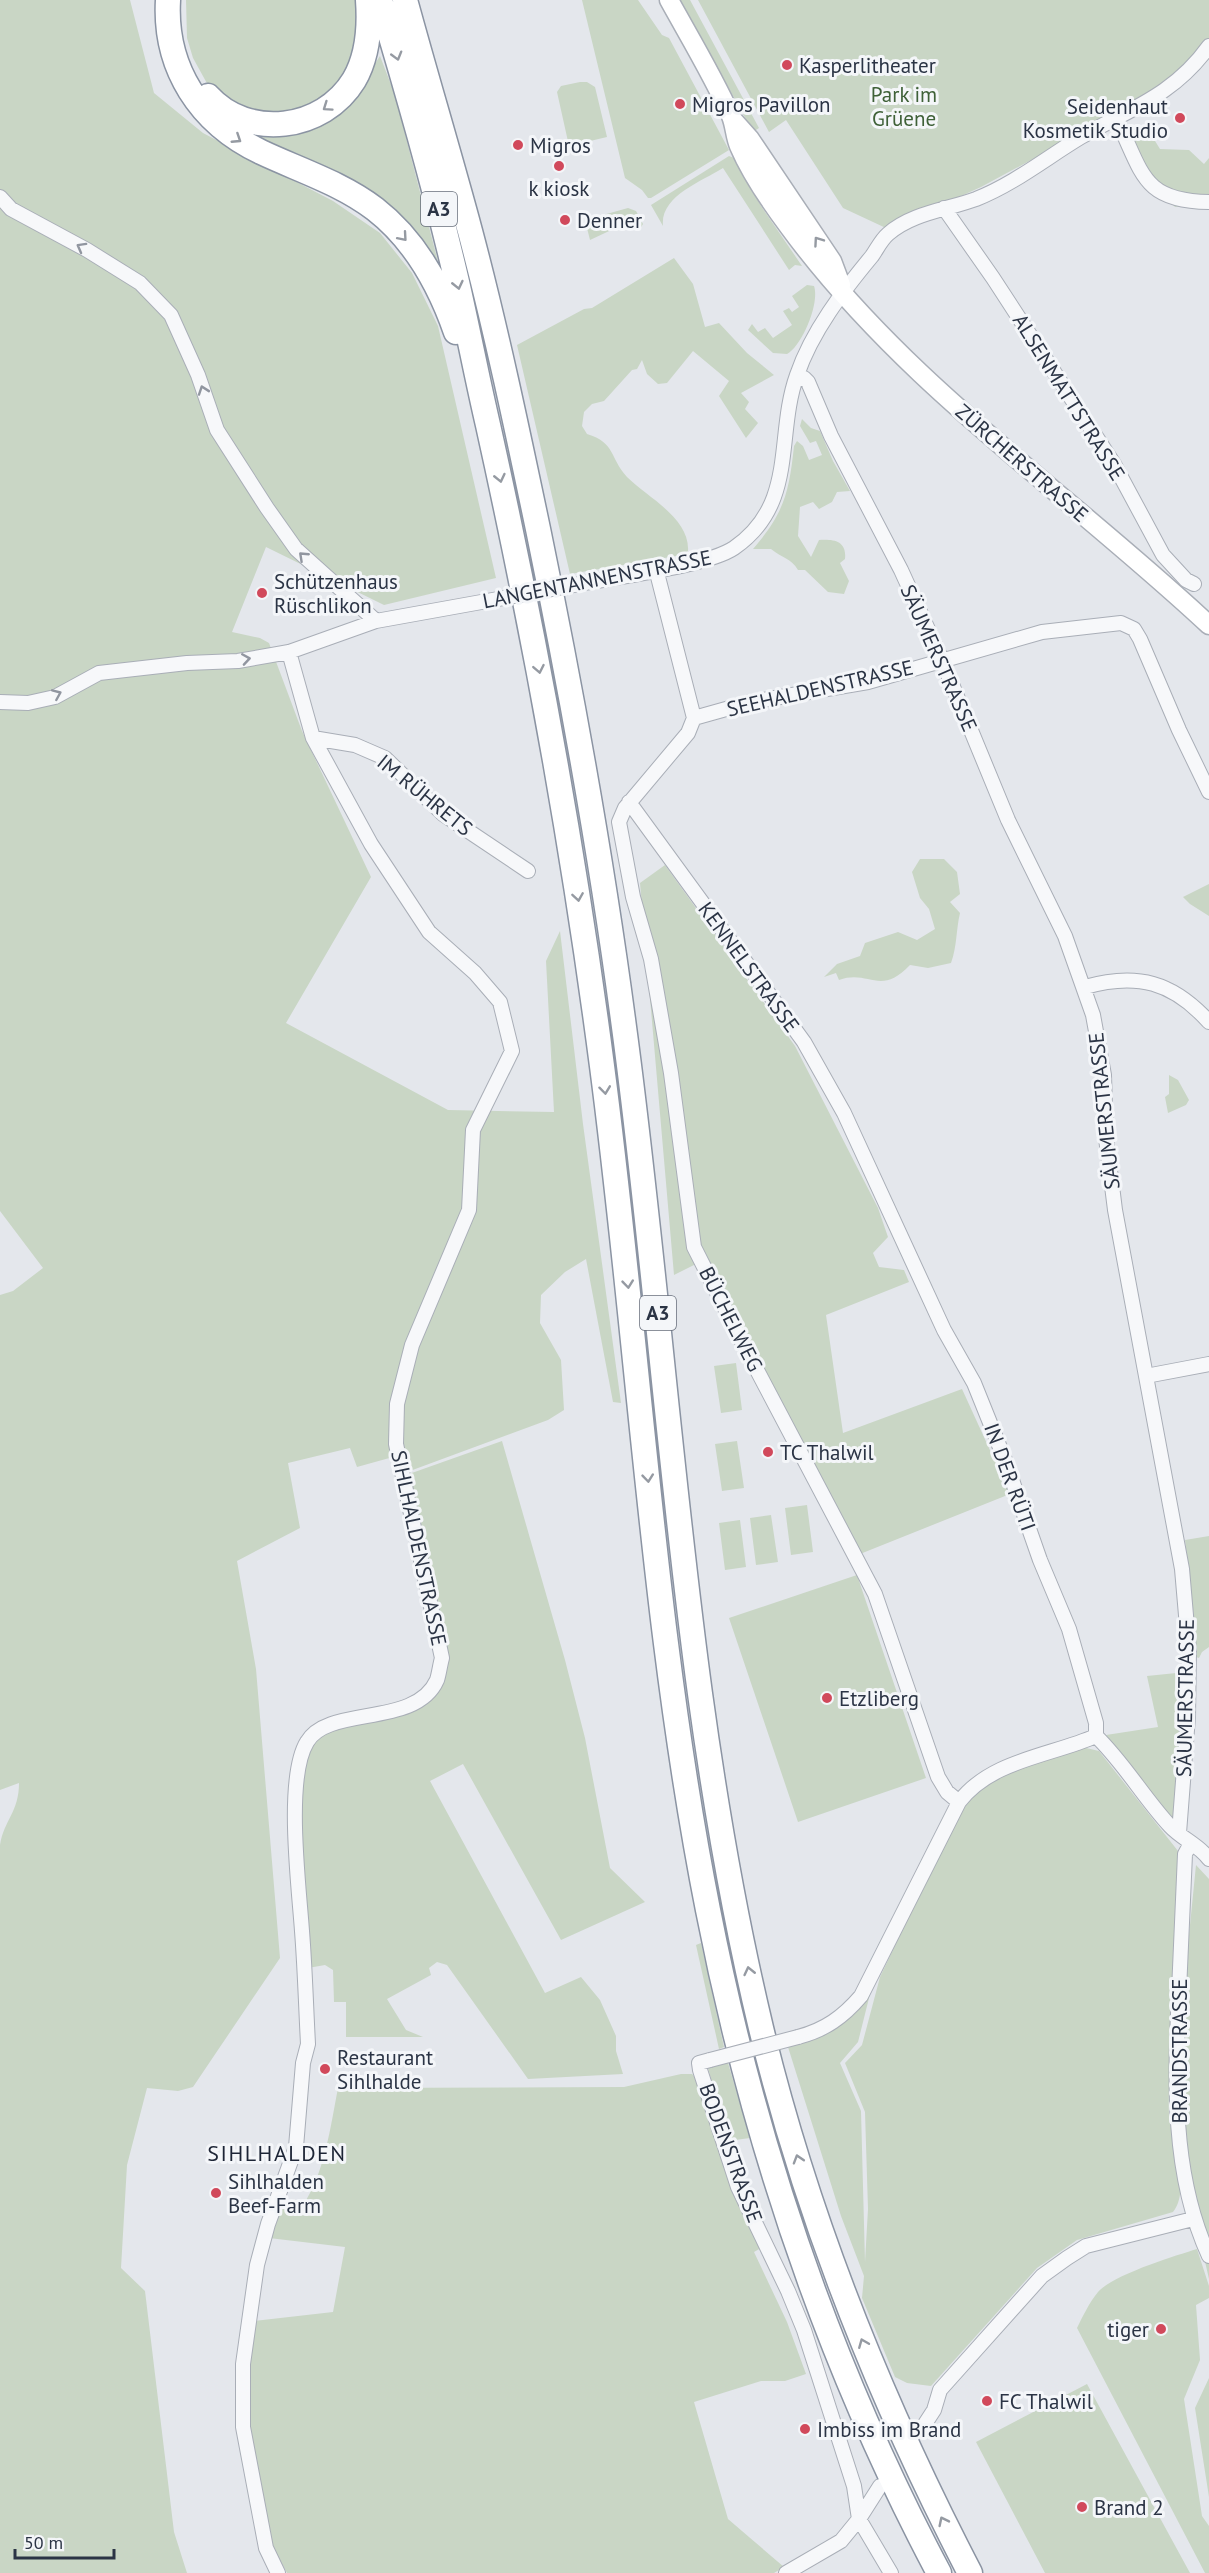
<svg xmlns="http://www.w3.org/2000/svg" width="1209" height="2573" viewBox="0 0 1209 2573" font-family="'PT Sans',sans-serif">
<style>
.green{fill:#c9d6c5}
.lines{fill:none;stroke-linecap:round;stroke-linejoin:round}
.minor-casing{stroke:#a9aeb7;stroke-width:16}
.secondary-casing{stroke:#a9aeb7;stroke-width:21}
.motorway-casing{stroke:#8b94a3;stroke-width:27}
.minor{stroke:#f7f8fa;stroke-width:14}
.secondary{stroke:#fff;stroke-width:18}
.motorway{stroke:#fff;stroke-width:24}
.minor-bridge-casing{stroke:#a9aeb7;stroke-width:16;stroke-linecap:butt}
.minor-bridge{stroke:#f7f8fa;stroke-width:14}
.oneway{stroke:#959aa2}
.oneway2{stroke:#9196a0}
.poi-dot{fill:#d1495b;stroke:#f4f6f9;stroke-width:2}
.labels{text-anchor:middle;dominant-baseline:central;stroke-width:6;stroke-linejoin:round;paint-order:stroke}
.shield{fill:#f4f6f9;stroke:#676e7b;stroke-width:1.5}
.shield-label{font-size:20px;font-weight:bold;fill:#2b3445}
.poi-label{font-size:21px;fill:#2b3445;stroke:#f4f6f9;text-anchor:start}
.park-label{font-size:21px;fill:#3f6138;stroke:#f4f6f9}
.street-label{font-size:21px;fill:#2b3445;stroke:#f4f6f9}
.neighbourhood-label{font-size:22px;letter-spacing:1.5px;fill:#1d2536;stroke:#f4f6f9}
</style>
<rect width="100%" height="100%" fill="#e4e7ec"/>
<path class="green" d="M0,0H130L154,93L203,133L333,201L380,233L412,273L438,326L496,578L384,605L266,547L232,632L260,638L269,643L302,731L371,877L286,1023L448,1110L554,1112L546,961L560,931L583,1124L621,1403L613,1402L586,1259L565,1272L541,1295L540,1323L561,1360L564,1410L548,1420L399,1475L393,1457L357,1467L350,1448L288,1463L300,1528L237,1561L256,1669L280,1958L193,2087L178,2091L147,2088L127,2165L121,2268L145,2291L174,2532L187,2573H0V1845C4,1820 19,1812 19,1783L0,1790V1295L13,1291L43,1268L0,1211Z
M186,0H358L359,43L336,92L281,118L239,110L209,87L193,58L187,38Z
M582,0H638L662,35L669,38L729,150L651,198H648L642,190L625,178Z
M680,0H690L759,128L753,132Z
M698,0H1209V45L1176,82L981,187L888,229L843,208L786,120L769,132Z
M380,56L395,95L445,289L347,185L296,153L257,144L220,115L263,133L359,88Z
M580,82H587L595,87L607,137L569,146L557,92L561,86Z
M1147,128L1160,149L1189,150L1204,164L1209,158V202L1175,207L1153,184L1128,134Z
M729,156L734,158L761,206L802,266L795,265L789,270L723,168C701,182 660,196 663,226L651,205Z
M628,208L636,211L643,224L640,229L622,225L590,240L585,220Z
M674,258L693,284L705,327L719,323L747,353L774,375L741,393L749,402L745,409L758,423L746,438L719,396L729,381L693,351L667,383L658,384L647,374L642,360L637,369L632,370L604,401L592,404L584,412L582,426L587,434C616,443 609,457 627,477C647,497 690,518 688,551L682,555L570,574L517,345L584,309L592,308Z
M807,285L814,286C820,303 802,346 787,354L773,353L748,330L752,324L758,332L765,328L773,338L792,325L783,311L789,308L792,312L799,307L792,296Z
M802,419L811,428L820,431L833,461L850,491L837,492L832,502L819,509L813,502L800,507L798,536L811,557L819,540C834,539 847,541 845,559L840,563L849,581L844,594L828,592L805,570H798C791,558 782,558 771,549H753C784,513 789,493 794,446L797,441L803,446L809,460L822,455L816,441L810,443L800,426Z
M920,859H944L957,872L960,894L950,902L960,913C956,930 957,947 951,963L928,968L910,965C880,997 869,969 839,980L836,973L824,977L837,964L860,956L865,943L898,932L917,940L935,929L929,909L920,898L912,872Z
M665,865L795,1046L878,1208L888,1237L873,1253L879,1267L904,1270L909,1282L826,1315L843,1433L962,1389L1010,1494L860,1554L704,1260L674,1275L640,883Z
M1209,884V916L1190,904L1183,897Z
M1169,1075L1178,1080L1189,1100L1186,1105L1168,1113L1165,1097L1169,1094Z
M736,1363L742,1410L721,1413L714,1366Z
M502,1441L565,1660L585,1738L610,1868L645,1902L561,1940L463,1764L430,1781L545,1993L581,1977L600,2000L616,2036V2051L623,2074L528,2079L447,1965L437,1962L429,1968L431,1975L387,1999L406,2030L423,2037H346V2002H334L333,1970L325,1965L308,1968L301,1886L300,1778L310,1744L322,1734L342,1726L409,1711L443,1675L409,1474Z
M737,1441L744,1488L722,1491L715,1444Z
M807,1505L813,1552L791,1555L785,1508Z
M771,1515L778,1562L756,1565L750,1518Z
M740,1520L746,1567L725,1570L719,1523Z
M1209,1536V1647L1202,1652L1199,1658L1196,1657L1194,1618L1185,1540Z
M857,1575L926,1778L798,1822L729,1618Z
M1186,1672L1175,1820L1170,1818L1106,1735L1158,1727L1147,1676Z
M1082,1747L1099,1751L1178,1851L1169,2085C1169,2097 1168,2111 1170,2123C1174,2147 1190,2191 1173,2212L1077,2240L1037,2268L931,2386L907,2383L895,2377L862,2298L864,2276L841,2216L788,2047C823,2036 851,2022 871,1990L858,2042L840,2063L861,2111L865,2262L868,2209L865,2112L845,2063L862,2045L880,1977L961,1807L978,1785L1006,1771Z
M1196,1865L1209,1879V2279L1179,2149L1182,2005Z
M701,1943L724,2047L719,2049L696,1945Z
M728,2063L750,2138L728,2141L708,2068Z
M681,2074H692L697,2079L761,2248L754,2252L787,2322L806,2374L785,2381H761L694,2402L728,2519L784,2567L774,2573H287L271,2542L249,2427V2365L254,2321L333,2312L345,2247L269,2238L282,2200L302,2207C325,2172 330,2129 338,2088L624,2087Z
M1197,2249L1209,2286V2298L1196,2305L1200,2360L1184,2399L1202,2516L1209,2526V2573H1205L1077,2328C1083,2316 1089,2303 1098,2292C1113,2275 1174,2256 1197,2249Z
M1209,2378V2497L1195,2408Z
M1087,2384L1190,2573H1045L976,2442Z"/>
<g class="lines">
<g class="minor-casing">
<path id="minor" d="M1117,120C1143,173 1142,201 1209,202
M0,197L11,209L87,250L140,283L171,315L198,375L217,430L267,508L296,549L376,621
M944,208L993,278L1114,464L1163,555L1186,580L1194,584
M797,375L804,378L808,382L831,436L901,570L942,660L1008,820L1065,936L1093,1015L1104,1075L1106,1138L1115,1210L1182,1569L1189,1650L1188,1717L1179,1833
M656,569L694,718L688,733L625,808L619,822L633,897L651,959L671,1073L694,1247L739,1336L875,1594L938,1777L947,1792L959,1802
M585,583C621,576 707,566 734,548C798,504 775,436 797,375C812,331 843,291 872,256C877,249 881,240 888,234C912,213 946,210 976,199C1014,184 1046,158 1081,137C1130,109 1174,95 1209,46
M0,702L28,703L55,697L99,673L187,663L238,661L289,652L376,621L487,601
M694,718L751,702L868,682L1042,632L1121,623L1134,629L1140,639L1179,730L1209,792
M313,738L355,745L385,758L443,814L528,871
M629,802L804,1042L844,1113L944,1330L974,1383L1005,1460L1040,1560L1069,1629L1096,1723V1736
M1085,987C1137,972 1173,982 1209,1022
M1146,1376L1209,1364
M1096,1736C1124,1763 1144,1798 1170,1826C1182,1839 1199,1845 1209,1859
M1191,1843L1185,1854C1183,1899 1181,1945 1179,1991C1175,2079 1171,2174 1209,2256
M798,2037C825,2030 843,2017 861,1996L959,1802C991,1760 1050,1756 1096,1736
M710,2060L699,2063L700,2070L738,2187L788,2291L804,2330L854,2486L859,2519L891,2573
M921,2430L934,2410L940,2390L1042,2276L1067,2258L1086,2246L1193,2219
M278,2573L266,2548L243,2427V2364L257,2265L268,2224L296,2147L303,2063L308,2044C306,2007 305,1969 302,1931C299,1887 285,1778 307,1742C328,1705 416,1728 437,1680C439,1674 440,1665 442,1658L396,1444L397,1404L412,1345L469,1210L473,1130L512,1051L500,1002L475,973L429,932L371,844L313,738L289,652
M786,2573L841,2541L859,2519L880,2486"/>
</g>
<g class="secondary-casing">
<path id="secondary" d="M669,0C690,38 713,76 731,116C735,126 735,137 739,146C751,174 771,203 789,227C904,384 1069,494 1209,625
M734,121L750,139L832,261L841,285"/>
</g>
<g class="motorway-casing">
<path id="motorway" d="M168,0C164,68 200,123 261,152C299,170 341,183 375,209C415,240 440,286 456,332
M380,0C408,93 435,187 457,282C468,330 477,378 488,425C535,637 574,851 602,1066C639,1347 653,1632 708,1910C753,2140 829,2366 939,2573
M405,0C426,77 449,153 470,231C496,329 517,429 538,529C572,694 602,860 624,1027C669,1360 682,1699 761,2028C807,2218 880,2400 970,2573
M208,96C248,140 323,131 354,80C368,56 370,27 368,0"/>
</g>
<use href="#minor" class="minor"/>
<use href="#secondary" class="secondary"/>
<use href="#motorway" class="motorway"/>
<g class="minor-bridge-casing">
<path id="minor-bridge" d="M487,601L585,583
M710,2060L798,2037"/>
</g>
<use href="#minor-bridge" class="minor-bridge"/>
</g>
<defs><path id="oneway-chevron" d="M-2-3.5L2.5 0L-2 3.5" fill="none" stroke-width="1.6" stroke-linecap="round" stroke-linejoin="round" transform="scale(1.5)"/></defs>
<g class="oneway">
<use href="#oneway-chevron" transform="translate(397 56) rotate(74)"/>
<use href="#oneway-chevron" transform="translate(327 107) rotate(145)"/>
<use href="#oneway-chevron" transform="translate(237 139) rotate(33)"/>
<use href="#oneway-chevron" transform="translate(403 237) rotate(49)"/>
<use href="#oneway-chevron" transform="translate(818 241) rotate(-125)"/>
<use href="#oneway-chevron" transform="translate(458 285) rotate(77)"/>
<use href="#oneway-chevron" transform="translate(500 478) rotate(77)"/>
<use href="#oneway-chevron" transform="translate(539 669) rotate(79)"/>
<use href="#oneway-chevron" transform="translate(578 897) rotate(81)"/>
<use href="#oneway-chevron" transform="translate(605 1090) rotate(83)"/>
<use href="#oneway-chevron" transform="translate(628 1284) rotate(84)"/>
<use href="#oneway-chevron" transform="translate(648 1478) rotate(84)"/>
<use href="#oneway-chevron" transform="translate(749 1971) rotate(-103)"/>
<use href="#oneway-chevron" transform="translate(798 2159) rotate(-107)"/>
<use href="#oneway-chevron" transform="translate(863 2343) rotate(-112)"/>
<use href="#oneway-chevron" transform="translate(943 2521) rotate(-116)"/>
</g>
<g class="oneway2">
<use href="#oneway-chevron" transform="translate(81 247) rotate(-151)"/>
<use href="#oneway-chevron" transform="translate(203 390) rotate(-109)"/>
<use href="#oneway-chevron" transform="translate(303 556) rotate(-137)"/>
<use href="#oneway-chevron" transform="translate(246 659) rotate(-9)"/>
<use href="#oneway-chevron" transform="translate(57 694) rotate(-23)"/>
</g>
<g class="poi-dot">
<circle cx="787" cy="65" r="6"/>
<circle cx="680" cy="104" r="6"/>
<circle cx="1180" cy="118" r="6"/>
<circle cx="518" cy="145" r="6"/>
<circle cx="559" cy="166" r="6"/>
<circle cx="565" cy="220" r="6"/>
<circle cx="262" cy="593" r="6"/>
<circle cx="768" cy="1452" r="6"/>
<circle cx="827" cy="1698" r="6"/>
<circle cx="325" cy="2069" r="6"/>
<circle cx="216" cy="2193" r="6"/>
<circle cx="1161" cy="2329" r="6"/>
<circle cx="987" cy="2401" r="6"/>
<circle cx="805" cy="2429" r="6"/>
<circle cx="1082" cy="2507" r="6"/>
</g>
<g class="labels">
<g class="shield">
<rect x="421" y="192" width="36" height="34" rx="4.5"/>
<rect x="640" y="1296" width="36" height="34" rx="4.5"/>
</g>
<g class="shield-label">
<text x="439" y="209">A3</text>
<text x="658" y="1313">A3</text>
</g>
<g class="poi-label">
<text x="799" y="65">Kasperlitheater</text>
<text x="692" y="104">Migros Pavillon</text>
<text x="1168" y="106" text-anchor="end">Seidenhaut<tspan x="1168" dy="24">Kosmetik Studio</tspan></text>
<text x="530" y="145">Migros</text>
<text x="559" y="188" text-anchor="middle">k kiosk</text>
<text x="577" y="220">Denner</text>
<text x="274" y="581">Schützenhaus<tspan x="274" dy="24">Rüschlikon</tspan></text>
<text x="780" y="1452">TC Thalwil</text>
<text x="839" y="1698">Etzliberg</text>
<text x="337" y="2057">Restaurant<tspan x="337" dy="24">Sihlhalde</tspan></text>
<text x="228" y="2181">Sihlhalden<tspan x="228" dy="24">Beef-Farm</tspan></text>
<text x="1149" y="2329" text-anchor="end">tiger</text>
<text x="999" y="2401">FC Thalwil</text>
<text x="817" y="2429">Imbiss im Brand</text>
<text x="1094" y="2507">Brand 2</text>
</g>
<g class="park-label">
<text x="904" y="94">Park im<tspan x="904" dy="24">Grüene</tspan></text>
</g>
<g class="street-label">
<text transform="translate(1069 397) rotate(58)">ALSENMATTSTRASSE</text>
<text transform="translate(1022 463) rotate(41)">ZÜRCHERSTRASSE</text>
<text transform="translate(597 579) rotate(-11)">LANGENTANNENSTRASSE</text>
<text transform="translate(939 658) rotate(66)">SÄUMERSTRASSE</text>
<text transform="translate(820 688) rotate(-13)">SEEHALDENSTRASSE</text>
<text transform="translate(425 795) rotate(39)">IM RÜHRETS</text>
<text transform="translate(749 967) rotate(54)">KENNELSTRASSE</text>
<text transform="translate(1104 1111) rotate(-96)">SÄUMERSTRASSE</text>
<text transform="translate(731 1319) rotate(63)">BÜCHELWEG</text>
<text transform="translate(1010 1477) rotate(70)">IN DER RÜTI</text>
<text transform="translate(419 1548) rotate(78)">SIHLHALDENSTRASSE</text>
<text transform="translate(1185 1698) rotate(-89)">SÄUMERSTRASSE</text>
<text transform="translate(1179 2051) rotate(-90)">BRANDSTRASSE</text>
<text transform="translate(731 2153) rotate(70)">BODENSTRASSE</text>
</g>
<g class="neighbourhood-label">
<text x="277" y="2153">SIHLHALDEN</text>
</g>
</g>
<path d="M15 2549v9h99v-9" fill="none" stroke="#2b3445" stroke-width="3"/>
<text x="24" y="2549" font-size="18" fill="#2b3445" stroke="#f4f6f9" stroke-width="4.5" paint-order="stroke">50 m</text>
</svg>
